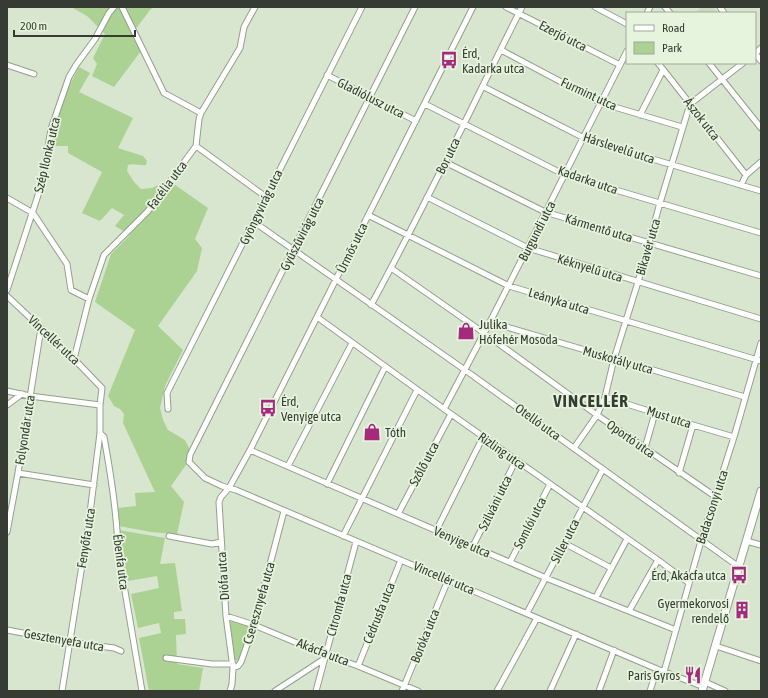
<svg xmlns="http://www.w3.org/2000/svg" width="768" height="698" viewBox="0 0 768 698" font-family="'Asap Condensed',sans-serif">
<style>
.built{fill:#c9dbbf}
.green{fill:#abd193}
.lines{fill:none;stroke-linecap:round;stroke-linejoin:round}
.minor-casing{stroke:#93a08b;stroke-width:7}
.major-casing{stroke:#93a08b;stroke-width:9}
.minor{stroke:#fff;stroke-width:5}
.major{stroke:#fff;stroke-width:7}
.labels{text-anchor:middle;dominant-baseline:central;stroke-width:3.5;stroke-linejoin:round;paint-order:stroke}
.street-label{font-size:13px;fill:#363c33;stroke:#e6f4dd}
.poi-label{font-size:13px;fill:#363c33;stroke:#e6f4dd;text-anchor:start}
.district-label{font-size:17px;font-weight:bold;letter-spacing:1px;fill:#363c33;stroke:#e6f4dd}
</style>
<rect width="100%" height="100%" fill="#d8e6d0"/>
<path class="built" d="M702,7H713L718,13H694Z"/>
<path class="green" d="M71,7H154L150,10L135,30L144,47L114,87L92,76L97,64L93,58L105,34L87,16Z
M79,67L90,73L79,92L133,118L118,148L143,156L147,161L146,165C139,166 135,163 128,165L127,171L134,182L141,189L152,188L168,180L208,208L195,239L202,248L197,271L158,326L183,350L165,386L160,408L163,420L168,430L185,440L190,450L188,462L171,486L184,502L177,534L151,532L119,526L118,508L136,506L135,493L155,492L123,423L124,414L120,409L114,406L108,396L135,330L95,302L111,254L130,235L115,226L124,215L112,208L100,221L82,213L102,172L68,153V146H52L54,126L66,92Z
M119,530L165,538L160,564L175,563L182,611L174,612V619H185L186,634L176,635L177,664L203,668L199,691H149L139,638L161,633L159,623L138,628L131,594L159,588L157,576L128,581Z
M235,620L249,625L251,627L245,637C247,644 242,657 237,661L235,660L230,622Z"/>
<g class="lines">
<g class="minor-casing">
<path id="minor" d="M122,7L164,93L201,113
M415,7L190,455L189,462L205,478L222,486L236,490L657,669L704,687
M506,7L620,65
M595,7L627,24
M665,7L670,13
M720,7L724,13
M647,13L650,7
M501,50L601,103L682,127
M755,53L761,61
M755,54L761,48
M658,63L746,175
M709,63L761,128
M7,65L34,74
M327,75L416,121
M484,87L588,140L761,191
M425,104L565,175L761,233
M640,115L663,70
M196,146L266,197
M445,162L545,212L761,276
M741,185L746,175L761,162
M427,197L528,248L761,319
M7,198L33,213L67,264L71,290L89,299
M368,215L509,286L761,361
M254,222L465,370L739,567
M391,268L484,333L597,415L716,497
M7,290L42,183L51,129L69,77L76,65L95,39L109,13L114,7
M7,296L74,359L102,388L100,405V433L89,521L62,691
M371,305C425,207 472,106 522,7
M317,317L451,414L658,560L689,583
M490,322L745,397
M74,359L89,299L104,255L148,211L196,146L199,119L201,113L240,48L244,27L255,7
M7,391L30,396L100,405
M605,397L693,425L734,437
M7,405L22,394
M168,409L167,393L362,7
M444,409L490,322L627,51
M100,433L104,437C111,475 117,512 118,550L142,691
M574,448L597,415L605,397L614,359L638,282L660,203L690,104L743,63
M645,448L655,413
M250,450L546,578L676,630
M288,466L352,343
M18,473L94,485
M679,473L693,425
M327,484L385,367
M398,514L451,414
M436,531L483,437
M7,532L18,473L41,328
M169,536L212,544L221,542
M343,536L417,390
M746,541L761,545
M564,543L611,568
M473,546L516,460
M510,562L550,484
M596,597L627,539
M629,611L658,560
M527,613L603,469
M226,616L254,625L326,655L358,666L418,691
M7,630L69,642L114,648L121,651
M716,646L761,661
M166,658L212,664H233
M358,666L401,560
M233,668L238,666L241,662L254,625L284,511
M664,672L701,541L734,437L761,343
M705,682L725,691
M230,691L232,684L233,668L226,616L219,502L221,497L229,488L250,450L473,7
M275,691L324,659
M316,691L356,542
M402,691L448,580
M497,691L537,618
M550,691L576,634
M599,691L614,650
M650,691L657,669"/>
</g>
<g class="major-casing">
<path id="major" d="M702,691L761,491"/>
</g>
<use href="#minor" class="minor"/>
<use href="#major" class="major"/>
</g>
<defs>
<g id="bus-bare" transform="scale(1.38)"><path d="M-5-6H5V4H4V6H2V4H-2V6H-4V4H-5ZM-3.5-4V0h7V-4ZM-3.5 1.2v1.5H-2V1.2ZM2 1.2v1.5H3.5V1.2Z" fill="#a52a7e" stroke="#e6f4dd" stroke-width="2.5" paint-order="stroke"/></g>
<g id="shop-bare" transform="scale(1.38)"><path d="M-5-2.5h2.3a2.7 3.5 0 0 1 5.4 0H5L5.5 6h-11ZM-1.5-2.5h3a1.5 2.3 0 0 0-3 0Z" fill="#a52a7e" stroke="#e6f4dd" stroke-width="2.5" paint-order="stroke"/></g>
<g id="building-bare" transform="scale(1.38)"><path d="M-4-6H4V6H1V3H-1V6H-4ZM-2.5-4.3h1.7v1.8h-1.7ZM.8-4.3h1.7v1.8H.8ZM-2.5-1h1.7V.8h-1.7ZM.8-1h1.7V.8H.8Z" fill="#a52a7e" stroke="#e6f4dd" stroke-width="2.5" paint-order="stroke"/></g>
<g id="restaurant-bare" transform="scale(1.38)"><path d="M-5-6h1v4h1v-4h1v4h1v-4h1v5L-1.5 .5V6h-2V.5L-5-1ZM5-6V6H3V1.5H1.5Q1.5-4 5-6Z" fill="#a52a7e" stroke="#e6f4dd" stroke-width="2.5" paint-order="stroke"/></g>
</defs>
<g fill-rule="evenodd">
<use href="#bus-bare" x="449" y="60"/>
<use href="#shop-bare" x="466" y="331"/>
<use href="#bus-bare" x="268" y="408"/>
<use href="#shop-bare" x="372" y="432"/>
<use href="#bus-bare" x="739" y="575"/>
<use href="#building-bare" x="742" y="610"/>
<use href="#restaurant-bare" x="693" y="675"/>
</g>
<g class="labels">
<g class="street-label">
<text transform="translate(563 36) rotate(27)">Ezerjó utca</text>
<text transform="translate(589 94) rotate(25)">Furmint utca</text>
<text transform="translate(371 98) rotate(27)">Gladiólusz utca</text>
<text transform="translate(702 119) rotate(52)">Ászok utca</text>
<text transform="translate(619 148) rotate(18)">Hárslevelű utca</text>
<text transform="translate(47 155) rotate(-77)">Szép Ilonka utca</text>
<text transform="translate(448 156) rotate(-64)">Bor utca</text>
<text transform="translate(588 180) rotate(19)">Kadarka utca</text>
<text transform="translate(167 185) rotate(-53)">Facélia utca</text>
<text transform="translate(261 207) rotate(-64)">Gyöngyvirág utca</text>
<text transform="translate(599 228) rotate(17)">Kármentő utca</text>
<text transform="translate(537 231) rotate(-63)">Burgundi utca</text>
<text transform="translate(302 234) rotate(-63)">Gyűszűvirág utca</text>
<text transform="translate(648 247) rotate(-74)">Bikavér utca</text>
<text transform="translate(352 248) rotate(-64)">Ürmös utca</text>
<text transform="translate(590 268) rotate(17)">Kéknyelű utca</text>
<text transform="translate(559 301) rotate(17)">Leányka utca</text>
<text transform="translate(54 340) rotate(43)">Vincellér utca</text>
<text transform="translate(618 360) rotate(16)">Muskotály utca</text>
<text transform="translate(669 417) rotate(18)">Must utca</text>
<text transform="translate(538 422) rotate(36)">Otelló utca</text>
<text transform="translate(25 430) rotate(-81)">Folyondár utca</text>
<text transform="translate(631 439) rotate(35)">Oportó utca</text>
<text transform="translate(502 451) rotate(35)">Rizling utca</text>
<text transform="translate(424 464) rotate(-62)">Szőlő utca</text>
<text transform="translate(495 503) rotate(-64)">Szilváni utca</text>
<text transform="translate(712 507) rotate(-72)">Badacsonyi utca</text>
<text transform="translate(530 523) rotate(-63)">Somlói utca</text>
<text transform="translate(86 538) rotate(-81)">Fenyőfa utca</text>
<text transform="translate(565 541) rotate(-63)">Siller utca</text>
<text transform="translate(462 542) rotate(23)">Venyige utca</text>
<text transform="translate(121 562) rotate(83)">Ébenfa utca</text>
<text transform="translate(223 576) rotate(-94)">Diófa utca</text>
<text transform="translate(444 578) rotate(23)">Vincellér utca</text>
<text transform="translate(259 603) rotate(-74)">Cseresznyefa utca</text>
<text transform="translate(339 605) rotate(-75)">Citromfa utca</text>
<text transform="translate(379 613) rotate(-68)">Cédrusfa utca</text>
<text transform="translate(425 636) rotate(-68)">Boróka utca</text>
<text transform="translate(64 640) rotate(10)">Gesztenyefa utca</text>
<text transform="translate(323 652) rotate(21)">Akácfa utca</text>
</g>
<g class="poi-label">
<text x="462" y="53">Érd,<tspan x="462" dy="15">Kadarka utca</tspan></text>
<text x="479" y="324">Julika<tspan x="479" dy="15">Hófehér Mosoda</tspan></text>
<text x="281" y="401">Érd,<tspan x="281" dy="15">Venyige utca</tspan></text>
<text x="385" y="432">Tóth</text>
<text x="726" y="575" text-anchor="end">Érd, Akácfa utca</text>
<text x="729" y="603" text-anchor="end">Gyermekorvosi<tspan x="729" dy="15">rendelő</tspan></text>
<text x="680" y="675" text-anchor="end">Paris Gyros</text>
</g>
<g class="district-label">
<text x="591" y="401">VINCELLÉR</text>
</g>
</g>
<rect width="768" height="698" fill="none" stroke="#363c33" stroke-width="16"/>
<rect x="626" y="12" width="130" height="52" fill="#e6f4dd" stroke="#a0aa99"/>
<rect x="634" y="25" width="20" height="6" fill="#ffffff" stroke="#a0aa99"/>
<text x="662" y="32" font-size="12" fill="#363c33">Road</text>
<rect x="634" y="42" width="20" height="12" fill="#abd193" stroke="#a0aa99"/>
<text x="662" y="52" font-size="12" fill="#363c33">Park</text>
<path d="M14 30v6h121v-6" fill="none" stroke="#363c33" stroke-width="2"/>
<text x="20" y="30" font-size="12" fill="#363c33" stroke="#e6f4dd" stroke-width="3" paint-order="stroke">200 m</text>
</svg>
